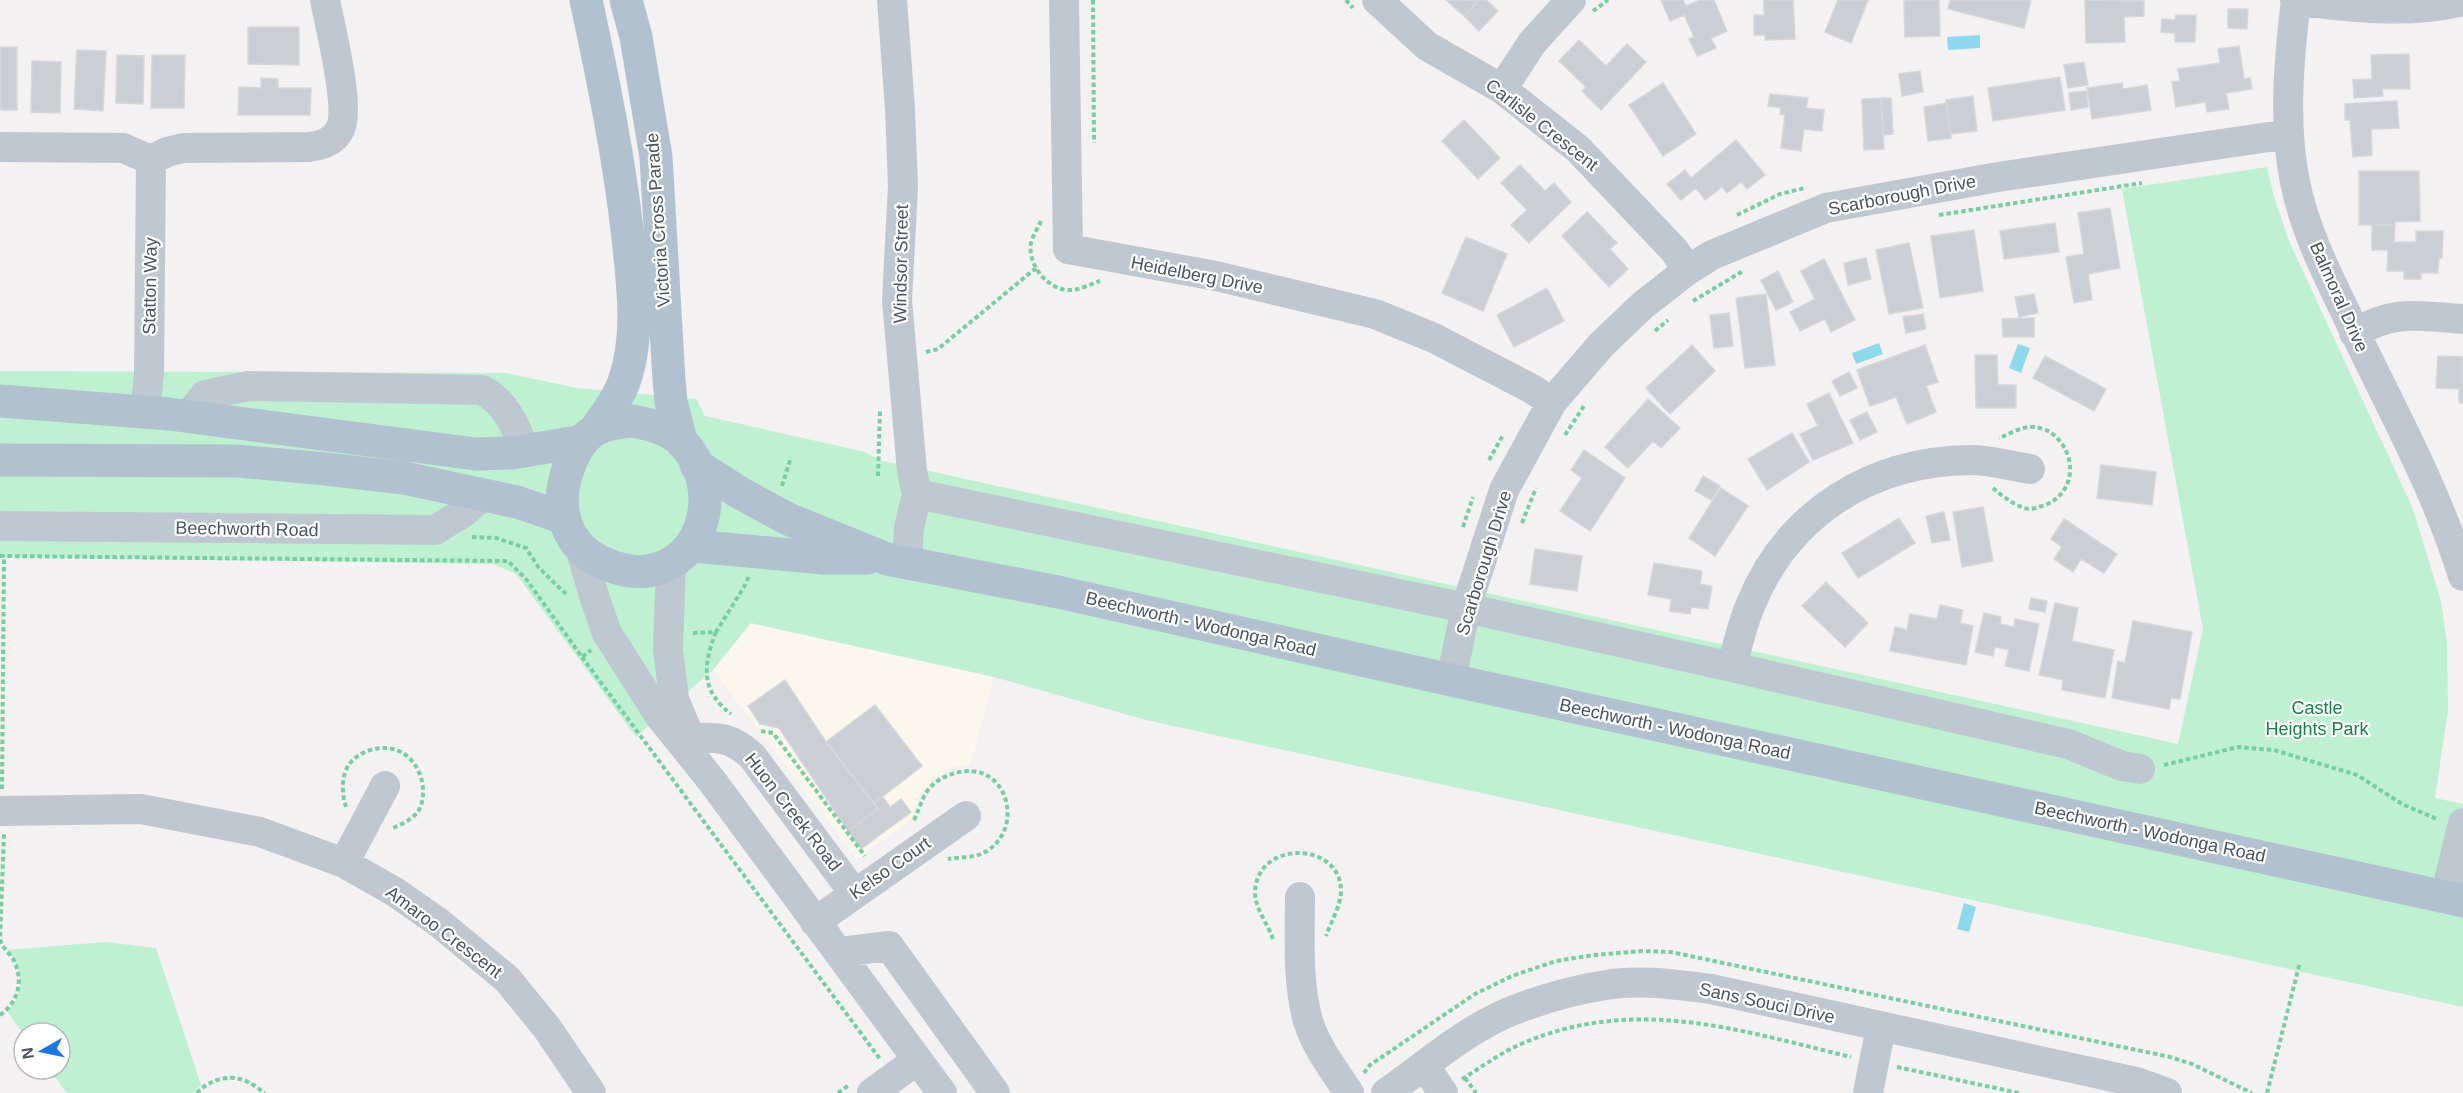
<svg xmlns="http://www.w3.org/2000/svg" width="2463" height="1093" viewBox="0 0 2463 1093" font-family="Arial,sans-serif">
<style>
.commercial{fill:#fcf7ec}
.green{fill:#c0f0d2}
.water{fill:#8edaec}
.building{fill:#cbced3;stroke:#d5d7dc;stroke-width:1.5}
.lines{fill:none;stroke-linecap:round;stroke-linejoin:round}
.path{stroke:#78cea2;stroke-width:4;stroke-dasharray:4.5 3;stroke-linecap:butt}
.minor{stroke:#bfc8d0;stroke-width:30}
.major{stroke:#b1c1cf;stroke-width:33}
.labels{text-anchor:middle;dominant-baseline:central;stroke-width:4.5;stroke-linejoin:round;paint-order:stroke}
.street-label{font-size:18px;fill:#49555f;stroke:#fff}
.park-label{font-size:18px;fill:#18814b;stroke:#fff}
</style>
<rect width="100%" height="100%" fill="#f3f1f1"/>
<path class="commercial" d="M750,623L994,677L970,765L949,768L932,780L918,796L912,819L857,859L713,670Z"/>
<path class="green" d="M2267,167L2274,197L2289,241L2413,509L2441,601L2447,643L2448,710L2435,798L2463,804V1007L1146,720L994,677L751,623L713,670L636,737L516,574L493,564L0,557V371L506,373L577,388L696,399L705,416L865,452L879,460L2178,744L2203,629L2122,189Z
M105,942L156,948L201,1085L193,1093H67L49,1069H60V1033L24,1035L7,1011C25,993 24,968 7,950Z"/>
<path class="water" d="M1980,35V48L1948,50L1947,37Z
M1879,343L1883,354L1856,364L1852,353Z
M2018,344L2030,348L2021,373L2009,368Z
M1964,903L1976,907L1969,932L1957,929Z"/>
<path class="building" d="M1446,0H1479L1464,16Z
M1479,0H1486L1498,11L1479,31L1464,16Z
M1661,0H1683L1686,6L1700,0H1714L1727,31L1711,38L1716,48L1697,56L1689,39L1694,37L1684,15L1670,21Z
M1764,0H1793L1795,39L1765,40V35H1754V15H1764Z
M1838,0H1868L1851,43L1825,32Z
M1904,0H1939L1940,36L1905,37Z
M1950,0H2031L2024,28L1948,9Z
M2085,0L2144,1V16L2124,17L2125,42L2086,43Z
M2228,9H2248L2247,29L2228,28Z
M2176,15H2196L2195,42H2175V33L2161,32L2162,19L2175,20Z
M248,27H299V65L248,64Z
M1579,40L1606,66L1627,44L1646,62L1601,110L1582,91L1586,87L1559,61Z
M2239,46L2244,79L2250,78L2252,89L2226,93L2229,109L2207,112L2205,102L2176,107L2172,82L2180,81L2178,69L2220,63L2218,49Z
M0,47H17V110H0Z
M77,50L106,51L103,111L74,109Z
M2409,54L2410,89H2382L2383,96L2354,98L2353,80L2372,79L2371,55Z
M117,55L144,56L143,104L116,103Z
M152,55H185L184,108H151Z
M32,61L61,62L60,113L31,112Z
M2084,62L2088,85L2068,88L2064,65Z
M1920,71L1923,92L1902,96L1899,74Z
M2060,77L2065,110L1993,121L1988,88Z
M261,78L278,79V88H311L310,115H238L239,87L261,88Z
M1663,83L1696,134L1663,156L1629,105Z
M2122,83L2123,89L2147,85L2151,110L2092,119L2087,88Z
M2086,91L2088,107L2071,110L2069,93Z
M1770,94L1808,98L1806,108L1824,110L1822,131L1804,129L1801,151L1781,148L1785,115L1780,114L1781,108L1768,106Z
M1973,96L1977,131L1951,134L1946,100Z
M1881,98H1891L1893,134L1883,135Z
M1881,98L1884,149L1864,150L1862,99Z
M2397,101L2399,128L2371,129L2372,155L2353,157L2350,120H2345V104Z
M1947,103L1951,138L1928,141L1924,107Z
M1464,120L1500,158L1478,179L1442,141Z
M1736,140L1765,175L1747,189L1741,182L1727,193L1722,187L1705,200L1696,188L1681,200L1667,184L1685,170L1691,178Z
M1520,165L1545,191L1554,183L1571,202L1529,243L1511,225L1527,210L1501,183Z
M2359,171H2419L2420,221L2395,222V225H2359Z
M2110,208L2120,268L2088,274L2092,300L2074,303L2066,257L2084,254L2078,213Z
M1587,212L1617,243L1610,249L1628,269L1609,287L1562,236Z
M2055,223L2059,252L2004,259L2000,231Z
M2372,225H2395L2394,242H2416V231H2443L2442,258H2439L2438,273H2421V279H2404V271H2387L2388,250H2372Z
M1974,230L1983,291L1940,298L1931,236Z
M1466,237L1507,254L1483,311L1442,293Z
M1909,243L1923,308L1889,314L1876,250Z
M1866,258L1871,279L1848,285L1844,263Z
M1824,259L1855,320L1831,332L1825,319L1800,331L1790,312L1815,299L1801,271Z
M1778,271L1793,302L1776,310L1761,280Z
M1547,288L1564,321L1514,347L1497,315Z
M1766,294L1775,365L1745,368L1736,298Z
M2034,294L2038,313L2019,317L2015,297Z
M1729,313L1733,346L1714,348L1710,315Z
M1923,314L1926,329L1906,333L1903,317Z
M2034,318V337H2003L2002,319Z
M1692,345L1715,371L1670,414L1646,388Z
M1925,345L1938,382L1926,386L1936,412L1907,424L1896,397L1870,406L1857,370Z
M1975,355H1997L1998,385H2016V408H1976Z
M2045,356L2106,389L2094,411L2033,378Z
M2438,356L2463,357V403H2459V389L2436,388Z
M1849,372L1857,388L1840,396L1832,381Z
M1829,393L1853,443L1813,460L1800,434L1818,426L1807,404Z
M1648,399L1680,428L1661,448L1653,441L1628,468L1605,447Z
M1867,412L1877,432L1860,440L1850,420Z
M1792,433L1809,462L1767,490L1748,459Z
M1584,450L1625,478L1590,531L1560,511L1582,478L1571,470Z
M2101,465L2156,472L2152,505L2097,498Z
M1703,476L1720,486L1712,500L1695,491Z
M1721,488L1748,506L1715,556L1689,538Z
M1983,507L1993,561L1962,567L1953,512Z
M1944,512L1950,540L1932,543L1926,516Z
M1899,518L1915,543L1858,578L1842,553Z
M2064,519L2117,554L2104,573L2081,559L2073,572L2054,559L2062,547L2051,539Z
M1535,549L1582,556L1577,591L1530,584Z
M1654,563L1702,571L1700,584L1712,586L1708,609L1691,607L1690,614L1670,611L1671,599L1648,595Z
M1826,582L1868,623L1845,647L1802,606Z
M2031,598L2047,601L2045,612L2029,609Z
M2055,603L2078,608L2072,641L2114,650L2105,698L2062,690L2063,680L2039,675Z
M1940,605L1963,610L1960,623L1973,626L1966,665L1890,651L1895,627L1907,630L1910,614L1937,619Z
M1984,613L2001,617L2000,624L2014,627L2015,619L2039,624L2029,671L2005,666L2009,650L1995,647L1993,656L1975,652Z
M2133,621L2192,632L2180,699L2171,698L2169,709L2112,698L2118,661L2125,663Z
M785,680L826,742L878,809L848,831L779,728L760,724L748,706Z
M875,705L922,766L874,803L826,742Z
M883,797L890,807L901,799L911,812L861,849L848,831L878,809L874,803Z"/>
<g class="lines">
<path class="path" d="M1093,0L1094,143
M1346,0L1353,8
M1593,11L1608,0
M1737,215L1780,194L1805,188
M1939,215L2142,183
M1041,221C1038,228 1033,235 1031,243C1027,264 1047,289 1068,290C1079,291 1090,284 1100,281
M1693,301L1743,271
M1655,331L1668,320
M926,352L938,349L1036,268
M1565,435L1584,406
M1489,460L1503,435
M878,476L880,411
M782,486L791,457
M1993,488C2002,496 2013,504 2024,508C2030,510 2036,508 2042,506C2072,497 2079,462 2058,439C2052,432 2044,428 2034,427C2021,426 2010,434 1999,438
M1522,523L1536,488
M1463,527L1473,497
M472,537L496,538L526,548L539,568L567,595
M0,556L508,561L526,579L582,657L591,650
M716,632C703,665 700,690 731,714
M693,633L716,632L744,587L749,576
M582,657L880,1059
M761,731L773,733L865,856
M2164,765L2238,747L2274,750L2357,775L2402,804L2439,820
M2,789L4,556
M346,807C342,794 341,778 348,766C358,750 384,743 401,752C420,762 428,789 420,808C414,820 401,824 391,829
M914,820C919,810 921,800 928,790C934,782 944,776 955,773C1010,758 1027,834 981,854C972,858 958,857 948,859
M1273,939C1268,924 1255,909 1255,892C1257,839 1342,841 1341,892C1340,907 1331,922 1326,936
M0,1015C19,1002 24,979 13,959C9,952 2,948 0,939L4,834
M1897,1067L2019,1093
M1364,1073L1370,1065L1475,994L1512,976L1556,961L1594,955L1642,951L1671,952L2170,1057L2192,1064L2252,1093
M1465,1078L1476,1093
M1462,1079C1482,1067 1500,1053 1521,1044C1634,995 1739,1030 1851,1057
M197,1093C207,1081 228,1074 243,1080C251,1082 258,1089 265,1093
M838,1093L849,1085
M2267,1093L2300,962"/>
<path class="minor" d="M892,0L900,109L903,186L897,300L912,471L917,494L909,528L907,563
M1064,0L1068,249L1216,276L1375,314L1434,338L1532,389L1552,402
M1377,0L1427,46L1502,89L1578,149L1674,250L1688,270
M2295,0C2349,8 2410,14 2463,1
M2296,0C2289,59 2283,123 2295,182C2304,227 2324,268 2344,309C2385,398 2434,482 2463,576
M1502,89L1532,43L1571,0
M0,147L123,148L151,160L167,152L183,148L309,147C322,145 334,142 340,129C351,109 330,26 325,0
M2354,333C2396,309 2417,316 2463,319
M145,413L149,374L151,160
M188,416L205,395L248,386L482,390C506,402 516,427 525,451
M917,494L1466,608L1732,667L2068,744L2122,766L2140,769
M0,526L435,530L463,513L482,496
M580,548L595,599L607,633L659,715L712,781L942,1093
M671,564L668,649L674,699L690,738
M1732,667C1737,647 1742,625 1750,606C1788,512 1872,461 1971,460C1990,460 2011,466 2030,469
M1451,680L1466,608L1504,490L1552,402L1602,344L1643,305L1688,270L1712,255L1826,208L1998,177L2289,134
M689,738C718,737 730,736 752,756L854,893
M0,811L141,809L260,832L344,863L395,892L438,922L507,979L547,1028L591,1093
M344,863L385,786
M1300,897C1300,938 1297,981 1308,1021C1316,1047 1334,1070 1349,1093
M2445,897L2463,823
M815,922L966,816
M840,952L889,946L995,1093
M1425,1066L1443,1093
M872,1093L917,1060
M1386,1093C1425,1066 1464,1031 1509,1012C1539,1000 1573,990 1606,985C1640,979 1677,985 1711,989L2136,1082L2167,1093
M1868,1093L1881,1027"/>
<path class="major" d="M586,0C603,79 619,157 628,238C633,285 640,337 624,382C618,399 606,414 596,429
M626,0L636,37L656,157L669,380L671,402L681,440
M0,401L169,414L476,454L512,453L583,441
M632,421C649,424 670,429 682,442C722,483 709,561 648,571C635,573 621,570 608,565C564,548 553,506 570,464C575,451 584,436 597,429C608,423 620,422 632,421Z
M0,460L237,461L326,469L404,478L517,502L564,518
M696,465L740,493L788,519L887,559L1058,592L1451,680L2463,901
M692,546L824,558H867"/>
</g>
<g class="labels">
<g class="street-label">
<text transform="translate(1542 125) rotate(38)">Carlisle Crescent</text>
<text transform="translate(1902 195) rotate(-11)">Scarborough Drive</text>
<text transform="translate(658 220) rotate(-94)">Victoria Cross Parade</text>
<text transform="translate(901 264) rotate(-89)">Windsor Street</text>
<text transform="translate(1197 275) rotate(11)">Heidelberg Drive</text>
<text transform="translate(150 286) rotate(-89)">Statton Way</text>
<text transform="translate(2339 297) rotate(66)">Balmoral Drive</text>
<text transform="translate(247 529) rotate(1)">Beechworth Road</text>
<text transform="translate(1484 563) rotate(-73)">Scarborough Drive</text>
<text transform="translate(1201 624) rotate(13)">Beechworth - Wodonga Road</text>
<text transform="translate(1675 729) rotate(12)">Beechworth - Wodonga Road</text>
<text transform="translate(793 812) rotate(52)">Huon Creek Road</text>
<text transform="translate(2150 832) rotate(12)">Beechworth - Wodonga Road</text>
<text transform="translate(890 868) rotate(-35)">Kelso Court</text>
<text transform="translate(444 932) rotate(37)">Amaroo Crescent</text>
<text transform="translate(1767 1003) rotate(12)">Sans Souci Drive</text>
</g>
<g class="park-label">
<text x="2317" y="708">Castle<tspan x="2317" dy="21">Heights Park</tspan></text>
</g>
</g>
<g transform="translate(42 1051) rotate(261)"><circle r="28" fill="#ffffff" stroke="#b6bbbf" stroke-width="1.5"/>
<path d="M0-4.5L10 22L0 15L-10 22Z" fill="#1a76e4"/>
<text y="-9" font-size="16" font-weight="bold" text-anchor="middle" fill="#49555f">N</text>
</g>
</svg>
